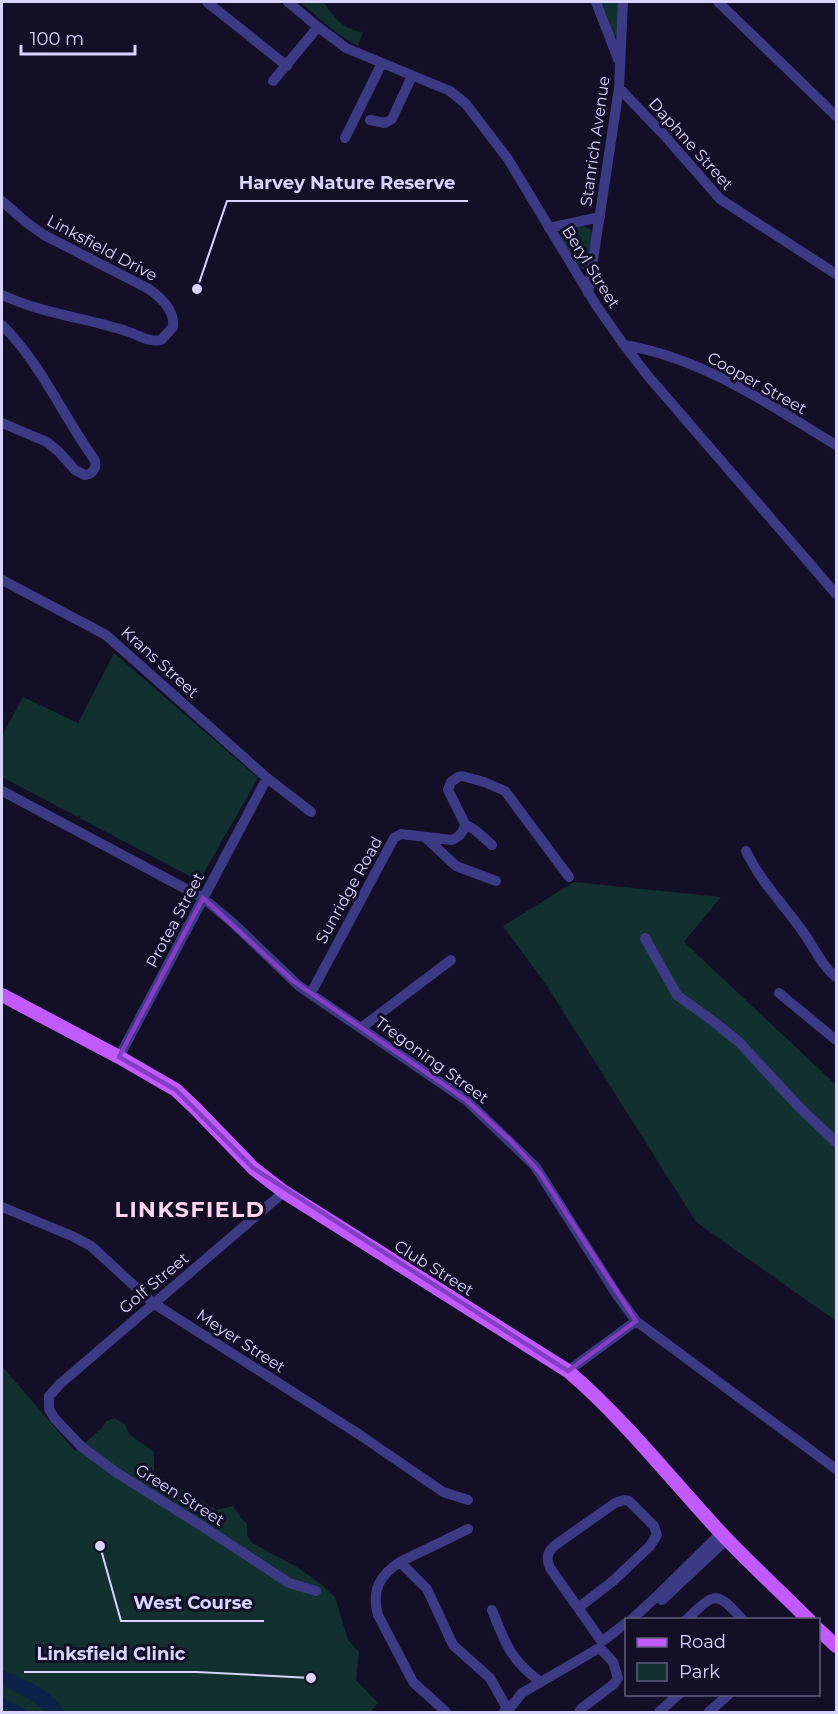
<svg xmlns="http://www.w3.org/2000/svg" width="838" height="1714" viewBox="0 0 838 1714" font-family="Montserrat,sans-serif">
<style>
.green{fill:#12302f}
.water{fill:#0c2248}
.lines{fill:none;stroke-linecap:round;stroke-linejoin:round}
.canal{stroke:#0c2248;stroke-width:8}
.minor{stroke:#3d3a85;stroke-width:10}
.major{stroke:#c25bff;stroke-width:14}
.marked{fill:none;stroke:#843dc5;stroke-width:4.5;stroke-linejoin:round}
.labels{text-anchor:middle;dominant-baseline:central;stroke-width:6;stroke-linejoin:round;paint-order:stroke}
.street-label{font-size:16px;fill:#d9d4ff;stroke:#130f26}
.district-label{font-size:22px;font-weight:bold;letter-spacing:1.5px;fill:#ffd6f0;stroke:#130f26}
.leader{fill:none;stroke:#d9d4ff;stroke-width:2}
.callout-dot{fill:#d9d4ff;stroke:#130f26;stroke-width:2}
.callout-label{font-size:18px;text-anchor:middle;font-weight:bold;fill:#d9d4ff;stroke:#130f26;stroke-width:6;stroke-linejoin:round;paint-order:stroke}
</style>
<rect width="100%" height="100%" fill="#130f26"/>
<path class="green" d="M300,2H324C332,16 345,31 363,32L358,46L338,34Z
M602,2H620L618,37L613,35Z
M582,225L590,229L593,233L588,268L586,270C574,268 564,246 560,235L567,229Z
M114,653L258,778L199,881L2,777V736L23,697L78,723Z
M574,882L721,897L684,942L836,1085V1321L696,1222L547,986L503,926Z
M2,1366L75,1451L101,1429L106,1421L114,1418L125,1424L129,1434L154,1452V1473L217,1510L233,1506L241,1518L247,1524V1535L252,1543L297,1567L321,1584L335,1597L348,1640L359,1652L356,1680L378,1703L372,1709L376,1712H2Z"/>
<path class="water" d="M2,1670C25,1679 52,1690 65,1712H45C33,1699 18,1693 2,1686Z"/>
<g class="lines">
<path class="canal" d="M2,1702L22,1712"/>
<path class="minor" d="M207,2L287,66
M288,2L318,27L346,48L450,91L466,104L508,159L596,305L624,345L648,376L836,594
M596,2L618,59
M718,2L836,116
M273,81L318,27
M619,88L664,135L720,199L836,274
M370,120L385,123L392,119L412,76
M345,138L382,63
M2,201L27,223L44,235L149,289C161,298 175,310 173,327L161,340C149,343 137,334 126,331C85,318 41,313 2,295
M549,228L600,217
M588,293L619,88L623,2
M2,325C40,362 63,416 94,459C97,465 95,471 89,474L85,475L75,470L59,452L47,442L2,423
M624,345C703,358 770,405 836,445
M2,580L106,635L267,778L119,1057
M267,778L311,812
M2,791L203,898L233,923L299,986L466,1100L535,1166L617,1295L636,1321L836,1469
M465,824L475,830L492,845
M425,837L456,866L496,881
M746,851C760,881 784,905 803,932C814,947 821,965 836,977
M645,938L677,995L714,1022L739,1042L800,1108L836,1142
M311,993L394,838L401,834L452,840C459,837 464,832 465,824L448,790L451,782L458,777L462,776L484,782L505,791L569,877
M779,993L836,1040
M361,1028L451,960
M284,1192L61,1383L49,1396V1409L55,1419L82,1447L117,1473L202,1526L289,1583L316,1591
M2,1207L72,1236L91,1246L153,1303L360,1435L443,1492L468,1500
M568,1371L636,1321
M400,1562L427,1589L453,1645L490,1678L508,1710
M662,1600L727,1539
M578,1608L613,1581L650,1546L657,1535L654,1526L629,1501L624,1500L615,1503L554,1546C547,1553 546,1559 550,1568L600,1639
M492,1610C505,1643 511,1661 541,1682
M631,1620L656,1597L721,1533
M686,1620C715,1593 715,1589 743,1620
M604,1640L626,1623
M446,1712L413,1682L378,1615C371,1590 380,1575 400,1562L468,1529
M504,1712L510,1708L522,1693L599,1648
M579,1712L582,1708L614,1684L618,1678L613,1662L601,1649
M659,1712L679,1694
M709,1712L729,1694"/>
<path class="major" d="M2,995L119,1057L176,1090L195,1108L253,1168L284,1192L568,1371C624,1419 670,1478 720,1532C748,1562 779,1590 809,1620
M818,1629L836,1646"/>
</g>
<path class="marked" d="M203,898L292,980L466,1100L511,1141L540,1173L636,1321L568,1371L253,1168L176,1090L119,1057Z"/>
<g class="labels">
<g class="street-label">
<text transform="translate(595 141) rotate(-82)">Stanrich Avenue</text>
<text transform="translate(691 144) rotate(48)">Daphne Street</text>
<text transform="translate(102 248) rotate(28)">Linksfield Drive</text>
<text transform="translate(591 267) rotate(58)">Beryl Street</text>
<text transform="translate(757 383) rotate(29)">Cooper Street</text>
<text transform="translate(160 662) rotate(42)">Krans Street</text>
<text transform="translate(349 890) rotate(-61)">Sunridge Road</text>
<text transform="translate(175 920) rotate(-62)">Protea Street</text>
<text transform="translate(432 1060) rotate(36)">Tregoning Street</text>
<text transform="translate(434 1268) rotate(32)">Club Street</text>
<text transform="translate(154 1283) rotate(-40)">Golf Street</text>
<text transform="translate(241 1341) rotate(33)">Meyer Street</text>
<text transform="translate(180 1495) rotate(32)">Green Street</text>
</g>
<g class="district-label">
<text x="190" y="1209">LINKSFIELD</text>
</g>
</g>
<path class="leader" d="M197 289L227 201H468M100 1546L121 1621H264M311 1678L197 1672H24"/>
<g class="callout-dot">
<circle cx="197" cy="289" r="6"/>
<circle cx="100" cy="1546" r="6"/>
<circle cx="311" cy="1678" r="6"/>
</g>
<g class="callout-label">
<text x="347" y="189">Harvey Nature Reserve</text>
<text x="193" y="1609">West Course</text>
<text x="111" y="1660">Linksfield Clinic</text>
</g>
<rect width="838" height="1714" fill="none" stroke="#d9d4ff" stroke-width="6"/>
<rect x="625" y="1618" width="195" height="78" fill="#130f26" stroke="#625e7d" stroke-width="1.5"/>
<rect x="637" y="1638" width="30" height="9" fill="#c25bff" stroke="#625e7d" stroke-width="1.5"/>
<text x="679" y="1648" font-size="18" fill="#d9d4ff">Road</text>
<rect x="637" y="1663" width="30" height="18" fill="#12302f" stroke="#625e7d" stroke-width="1.5"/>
<text x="679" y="1678" font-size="18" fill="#d9d4ff">Park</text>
<path d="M21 45v9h114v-9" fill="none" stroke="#d9d4ff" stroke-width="3"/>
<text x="30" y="45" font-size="18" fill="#d9d4ff" stroke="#130f26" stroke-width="4.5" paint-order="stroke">100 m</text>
</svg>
